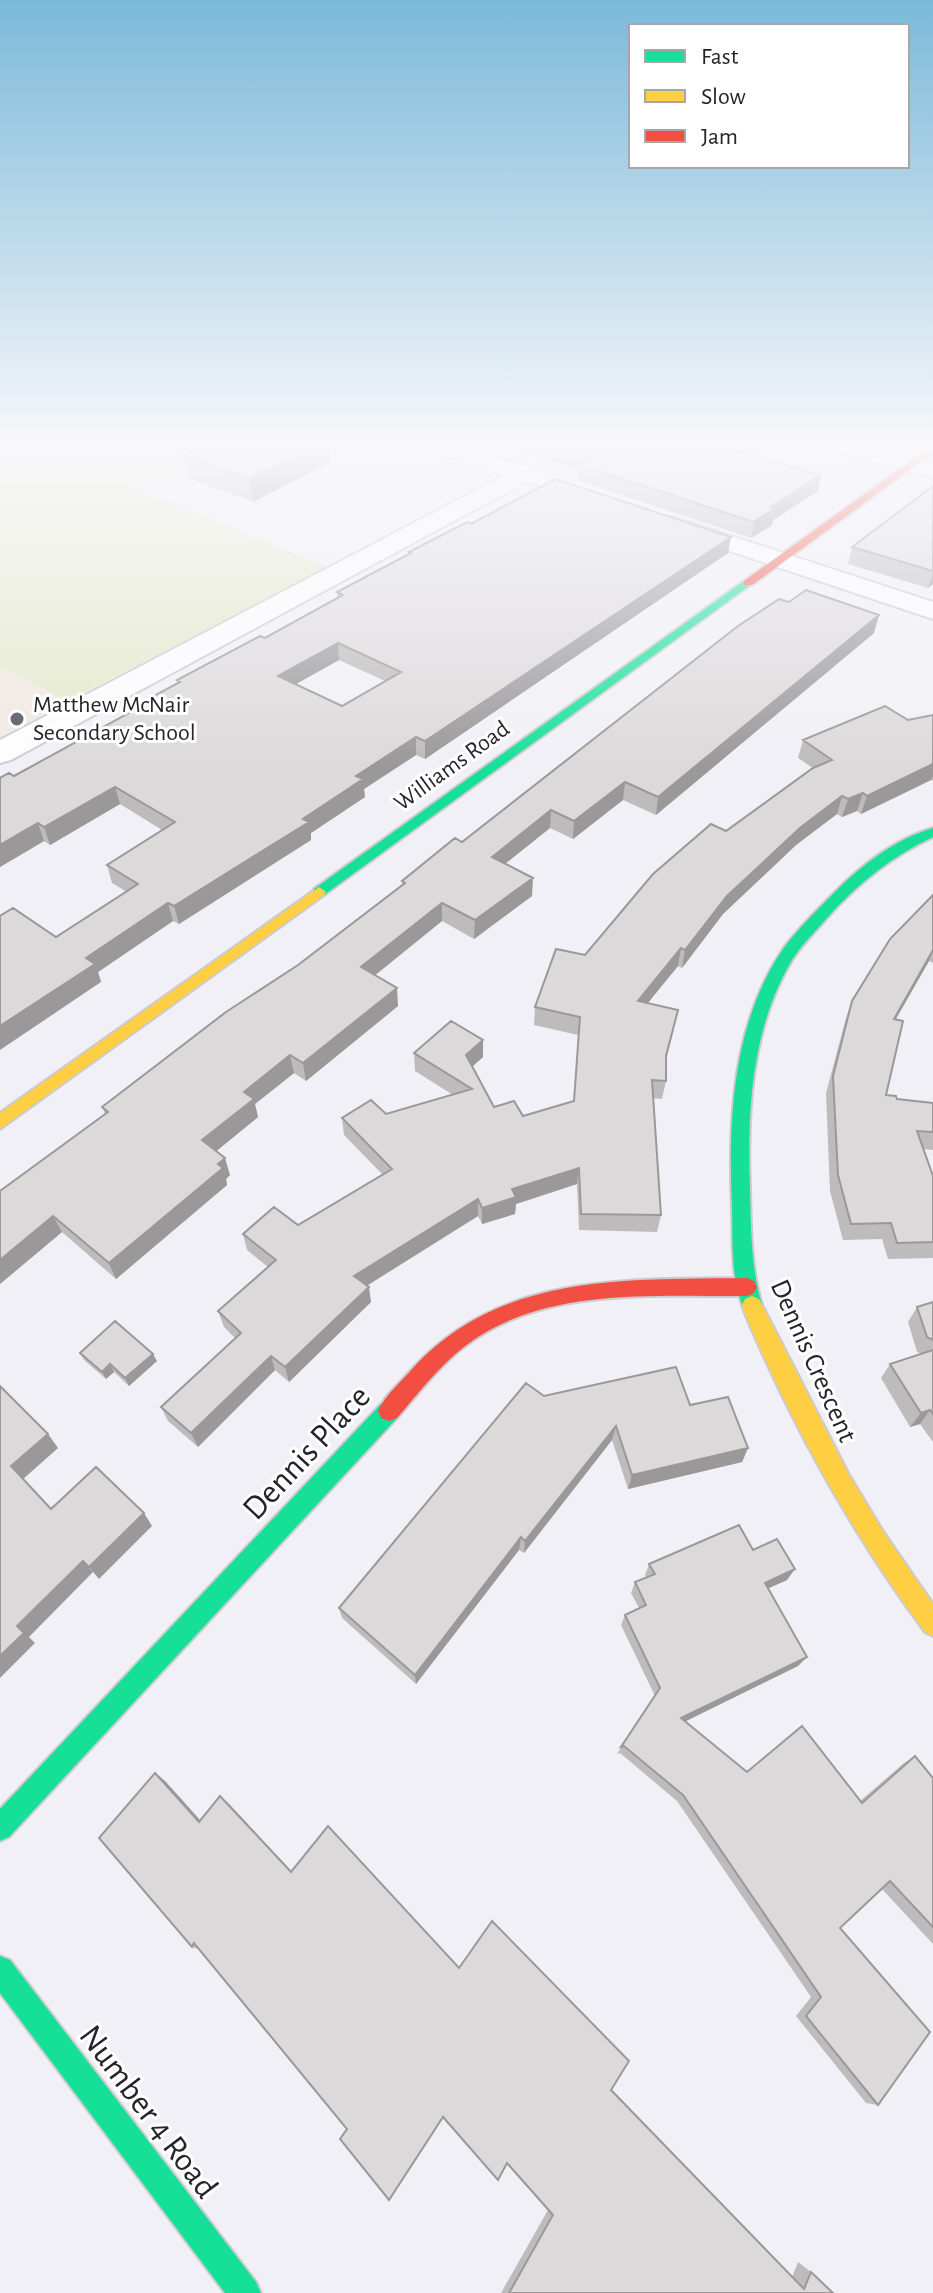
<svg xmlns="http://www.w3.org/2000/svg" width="933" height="2293" viewBox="0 0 933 2293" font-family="'Alegreya Sans',sans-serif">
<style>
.industrial{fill:#f1e8e1}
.green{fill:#e4e9c9}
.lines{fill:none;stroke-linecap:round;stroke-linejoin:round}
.street-casing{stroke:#cbcbd0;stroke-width:4}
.fast-casing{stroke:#cbcbd0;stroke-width:4}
.slow-casing{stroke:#cbcbd0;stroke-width:4}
.jam-casing{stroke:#cbcbd0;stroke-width:4}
.street{fill:#fdfdfe;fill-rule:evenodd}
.fast{fill:#16e098;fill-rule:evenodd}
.slow{fill:#ffcf43;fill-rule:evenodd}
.jam{fill:#f24e42;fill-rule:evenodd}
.wall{fill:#bdbbbb;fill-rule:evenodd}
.shaded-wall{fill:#9a9899}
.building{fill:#dcd9da;stroke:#9a9899;stroke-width:2;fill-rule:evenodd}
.poi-dot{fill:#6b6b71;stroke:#fff;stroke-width:3}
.labels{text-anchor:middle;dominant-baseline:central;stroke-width:6;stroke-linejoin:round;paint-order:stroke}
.far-poi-label{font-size:24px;fill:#242429;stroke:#fff;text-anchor:start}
.far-street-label{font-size:24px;fill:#242429;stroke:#fff}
.street-label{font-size:28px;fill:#242429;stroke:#fff}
.near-street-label{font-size:34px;fill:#242429;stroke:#fff}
</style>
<rect width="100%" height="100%" fill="#f0f0f6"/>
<path class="industrial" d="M0,666L68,701L0,737Z"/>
<path class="green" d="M0,447H226L133,487L328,567L68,701L0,666Z"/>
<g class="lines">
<g class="street-casing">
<path id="street" d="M432,447H466L548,474L552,479L548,484L540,486L526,482L11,760L0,763V740L505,475L435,452Z
M838,447H874L933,464V478L841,452Z
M673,517L933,602V619L664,529L661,524L664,519Z"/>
</g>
<g class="fast-casing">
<path id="fast" d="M744,581L753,583L324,895H314V889Z
M933,828V837C892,856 857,884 827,918C816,931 802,944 792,960C751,1029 747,1112 750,1190C751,1229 751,1268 762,1305L759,1311L752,1314L745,1311C730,1280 733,1242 732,1209C728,1121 732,1024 783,949C797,930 815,912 832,895C859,867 895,839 933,828Z
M389,1401L397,1404L400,1411L397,1418L9,1837L0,1841V1809L381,1404Z
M0,1956L10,1960L256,2282L261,2293H225L0,1993Z"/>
</g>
<g class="slow-casing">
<path id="slow" d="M319,887L326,892L324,895L0,1129V1113Z
M752,1296L759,1299L849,1475L884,1533L933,1604V1636L925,1632C853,1535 793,1427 746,1316L742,1305L745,1299Z"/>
</g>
<g class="jam-casing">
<path id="jam" d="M930,447H933V453L752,585H744V581Z
M747,1278L754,1281L757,1287L754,1293L747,1296C654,1297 542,1286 464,1347C438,1367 418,1394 397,1418L389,1421L381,1418L378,1411C385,1395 402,1381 413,1368C501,1272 627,1280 747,1278Z"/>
</g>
<use href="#street" class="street"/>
<use href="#fast" class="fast"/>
<use href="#slow" class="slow"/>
<use href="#jam" class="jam"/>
</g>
<path class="wall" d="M512,447H724L821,475L818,491L773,520L772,525L751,538L579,481V470L512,449Z
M183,455L331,462L253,502L188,478Z
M933,486V584L928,588L848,564L852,547Z
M471,524L728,553L425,759L416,755L364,789L365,797L311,833V840L179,924L173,921L98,972L101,982L56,937L127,892L112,883L107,865L162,830L120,804L50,845L44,841L0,867V778L14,776L126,714V711L178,683L177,680L265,638L337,598V592L409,554V552ZM339,660L385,681L342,706L296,684Z
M874,633L656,815L623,800L573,839L550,828L505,864L532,896L474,939L442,921L375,975L398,1006L306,1081L294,1073L255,1104L258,1117L216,1151L230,1175L226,1179L227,1185L116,1279L62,1232L0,1284V1191L105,1114L102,1107L298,965L402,885V881L462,842Z
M933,715V781L931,780L861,814L857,811L842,817L837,814L796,845L723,914L682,968L678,966L647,1003L674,1028L666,1060V1081L662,1099L653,1098L661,1215L657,1232L579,1230L577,1184L516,1204L515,1214L482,1224L478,1216L367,1285L371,1302L289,1382L275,1370L198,1447L168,1421L161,1407L235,1338L224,1327L218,1311L268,1267L247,1250L243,1234L298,1225L383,1175L344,1135L342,1118L386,1114L453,1095L415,1071L414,1053L483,1057L473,1066L494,1107L523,1116L574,1102L578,1035L534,1025L535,1007L585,955L726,831L813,768L798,758L803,740Z
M933,895V963L929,961L896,1019L886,1095L897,1099L933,1103V1150L923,1149L933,1176V1258L888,1259L882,1239L843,1240L830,1191L826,1093L846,1018L852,1001Z
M933,1302V1442L920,1424L910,1427L881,1378L890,1364L922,1354L917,1352L908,1322L917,1307Z
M80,1353L157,1361L129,1386L114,1372L106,1379L84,1360Z
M544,1396L690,1405L748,1448L742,1462L628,1489L612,1440L524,1553L519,1550L416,1684L342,1618L339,1608Z
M753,1550L787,1580L768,1588L798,1666L685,1721L747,1772L860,1801L904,1763L915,1756L933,1778V1944L882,1889L840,1928L878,2105L866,2103L796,2016L811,1997L677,1801L620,1753L617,1754L655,1696L621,1625L625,1615L639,1608L631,1593L635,1582L647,1578L645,1575L649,1564Z
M155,1773L165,1781L200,1820L228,1803L292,1872L459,1968L611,2090L792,2277L798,2262L811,2272L833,2293H501L548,2210L507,2163L443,2117L347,2129L198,1949L192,1947Z"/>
<path class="shaded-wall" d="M313,447H330L331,462L253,502L250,479Z
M821,475L818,491L773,520L772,525L751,538L754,522L771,507Z
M731,537L728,553L425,759V741Z
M933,572V584L928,588Z
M879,615L874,633L656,815L658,797Z
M338,643L339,660L280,693L278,676Z
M416,737V755L364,789L365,797L311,833V840L179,924L174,906L356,776Z
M933,764V776L931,780L861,814L867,796Z
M625,782L623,800L573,839L574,821Z
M115,787L120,804L50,845L44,827Z
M863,793L857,811L842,817L848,799Z
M842,796L837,814L796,845L723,914L682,968L685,950L727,896L801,827Z
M551,810L550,828L491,875L492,857Z
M38,823L44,841L0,867V845Z
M533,878L532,896L474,939L475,920Z
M168,903L173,921L98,972L101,982L0,1050V1026L86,958Z
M442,903V921L363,985L361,967Z
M681,948L678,966L635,1019L638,1001Z
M933,950L929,961L886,1036L894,1019Z
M397,988L398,1006L306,1081L303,1063Z
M483,1040V1057L466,1072V1055Z
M290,1055L294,1073L255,1104L258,1117L208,1158L202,1140L244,1092Z
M225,1158L230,1175L226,1179L227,1185L116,1279L109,1263Z
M579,1168L577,1184L516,1204L515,1214L482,1224V1208L512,1189Z
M478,1199V1216L357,1292L354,1276Z
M53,1216L62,1232L0,1284V1260Z
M369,1287L371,1302L289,1382L285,1367Z
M153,1354L157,1361L129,1386L125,1378Z
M271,1356L275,1370L198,1447L191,1433Z
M110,1364L114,1372L106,1379L102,1372Z
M930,1410L920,1424L910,1427L921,1413Z
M616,1426L612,1440L524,1553L525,1541Z
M48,1434L58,1448L22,1480L11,1466Z
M748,1448L742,1462L628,1489L632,1475Z
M144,1513L152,1526L99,1579L89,1567Z
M521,1537L519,1550L416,1684L415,1675Z
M83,1561L93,1572L29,1637L35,1643L0,1678V1656L17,1626Z
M795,1569L787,1580L758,1593L765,1583Z
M807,1657L798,1666L676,1726L681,1718Z
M155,1773L165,1781L207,1828L199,1822Z
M220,1796L228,1803L297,1877L291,1872Z"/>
<path class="building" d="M201,447H313L250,479L183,455Z
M557,447H724L821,475L771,507L775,508L754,522L580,465L592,458Z
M555,479L731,537L425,741L416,737L356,776L363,779L303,819L309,822L174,906L168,903L86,958L95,964L0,1026V916L13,908L56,937L138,884L107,865L175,822L115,787L44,827L38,823L0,845V778L9,773L14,776L129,713L126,711L180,682L177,680L260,636L265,638L343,595L337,592L411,553L409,552L467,522L471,524ZM338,643L401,672L342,706L278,676Z
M933,486V571L852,547Z
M806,590L879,615L658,797L625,782L574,821L551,810L492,857L533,878L475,920L442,903L361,967L397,988L303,1063L290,1055L244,1092L254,1099L202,1140L225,1158L218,1164L223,1168L109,1263L53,1216L0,1260V1191L108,1112L102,1107L226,1012L298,965L405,883L402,881L455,838L462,842L738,626L779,599L789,602Z
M885,706L908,720L933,715V764L867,796L863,793L848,799L842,796L801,827L727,896L685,950L681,948L638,1001L678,1010L666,1056V1081L652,1080L661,1215L581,1214L579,1168L512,1189L516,1197L482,1208L478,1199L354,1276L369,1287L285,1367L271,1356L191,1433L161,1407L241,1333L218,1311L276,1260L243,1234L274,1207L298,1225L392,1169L342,1118L371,1100L386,1114L472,1089L414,1053L451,1021L483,1040L466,1055L494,1107L514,1101L523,1116L574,1101L580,1017L535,1007L556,949L585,955L653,874L711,824L726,831L813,768L832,760L803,740Z
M933,895V950L894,1019L903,1021L886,1095L896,1096L897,1099L933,1103V1132L917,1131L933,1176V1242L897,1243L891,1223L851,1224L838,1175L833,1076L852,1001L890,939Z
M933,1302V1340L927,1337L917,1307Z
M115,1321L153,1354L125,1378L110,1364L102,1372L80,1353Z
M933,1350V1414L930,1410L921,1413L890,1364Z
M676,1367L690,1405L728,1397L748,1448L632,1475L616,1426L525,1541L521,1537L415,1675L339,1608L526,1383L544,1396Z
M0,1386L48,1434L11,1466L51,1509L96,1467L144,1513L89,1567L83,1561L17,1626L24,1633L0,1656Z
M739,1525L753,1550L777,1539L795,1569L765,1583L807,1657L681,1718L747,1772L802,1726L862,1803L915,1756L933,1778V1927L890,1881L840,1928L930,2032L878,2105L806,2016L821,1997L683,1795L624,1746L621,1747L660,1688L625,1615L646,1605L635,1582L655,1574L649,1564Z
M155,1773L199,1822L220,1796L291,1872L328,1826L459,1968L492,1921L629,2061L611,2090L804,2289L811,2272L833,2293H509L553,2215L507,2163L498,2180L443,2117L389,2200L340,2139L347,2129L194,1943L192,1947L99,1838Z"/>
<linearGradient id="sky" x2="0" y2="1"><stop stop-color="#7bb9d9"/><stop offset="0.58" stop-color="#f8f8fb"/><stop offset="1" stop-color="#f8f8fb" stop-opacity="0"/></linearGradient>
<rect width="933" height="768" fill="url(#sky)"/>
<circle class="poi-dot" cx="17" cy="719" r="8"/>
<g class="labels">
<g class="far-poi-label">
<text x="33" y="705">Matthew McNair<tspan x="33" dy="28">Secondary School</tspan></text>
</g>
<g class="far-street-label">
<text transform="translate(452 766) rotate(-36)">Williams Road</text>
</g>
<g class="street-label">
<text transform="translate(813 1361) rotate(66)">Dennis Crescent</text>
</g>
<g class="near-street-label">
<text transform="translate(307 1453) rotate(-47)">Dennis Place</text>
<text transform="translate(148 2112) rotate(53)">Number 4 Road</text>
</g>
</g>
<rect x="629" y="24" width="280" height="144" fill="#ffffff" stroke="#a7a7a9" stroke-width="2"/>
<rect x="645" y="50" width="40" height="12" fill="#16e098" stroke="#a7a7a9" stroke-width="2"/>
<text x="701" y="64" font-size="24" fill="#242429">Fast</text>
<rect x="645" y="90" width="40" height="12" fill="#ffcf43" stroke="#a7a7a9" stroke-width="2"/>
<text x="701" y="104" font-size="24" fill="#242429">Slow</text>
<rect x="645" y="130" width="40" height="12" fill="#f24e42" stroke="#a7a7a9" stroke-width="2"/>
<text x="701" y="144" font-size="24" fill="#242429">Jam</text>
</svg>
